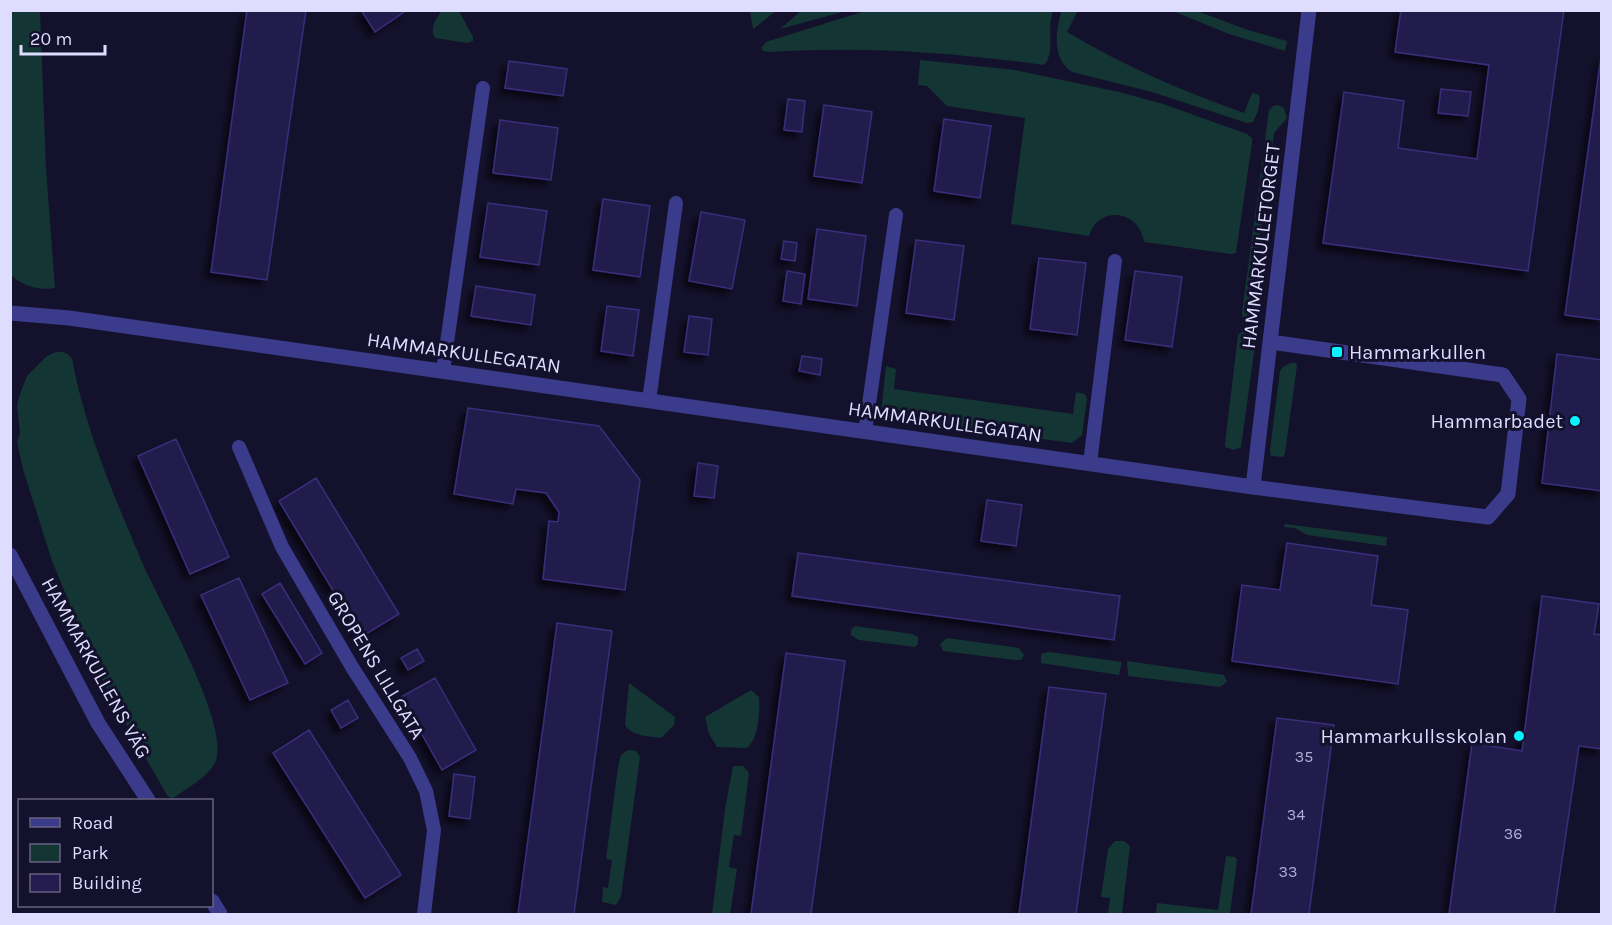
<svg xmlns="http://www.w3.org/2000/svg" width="1612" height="925" viewBox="0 0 1612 925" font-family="Karla,sans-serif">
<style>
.green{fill:#133634}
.building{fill:#241c4e;stroke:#392e7a;stroke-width:1.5;filter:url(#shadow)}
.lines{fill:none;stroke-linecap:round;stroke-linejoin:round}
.service{stroke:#3b3b8c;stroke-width:14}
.minor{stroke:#3b3b8c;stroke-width:15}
.tertiary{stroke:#3b3b8c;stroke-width:15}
.poi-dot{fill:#08f2ff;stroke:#14112c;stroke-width:2}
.labels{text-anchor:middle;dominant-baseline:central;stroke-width:6;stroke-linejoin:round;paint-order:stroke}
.number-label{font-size:16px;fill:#b0acd3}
.street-label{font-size:20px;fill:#dedcff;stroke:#14112c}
.poi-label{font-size:20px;fill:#dedcff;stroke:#14112c;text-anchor:end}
</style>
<defs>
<filter id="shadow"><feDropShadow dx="-5.5" dy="5.5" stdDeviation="3" flood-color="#0009"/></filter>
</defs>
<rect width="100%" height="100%" fill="#14112c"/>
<path class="green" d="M442,10L459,11L473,37V41L468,43L435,38C429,28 436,19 442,10Z
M802,10H846V11L780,29Z
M868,10L1053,11C1046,27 1056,52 1044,65C949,52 865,46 769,52L763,51L761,48L766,42Z
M1062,10L1077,12L1067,32C1124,66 1182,91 1244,113L1252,93L1258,94L1260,98L1258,111L1253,122L1247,123L1152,92L1072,72C1052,59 1055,31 1062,10Z
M10,11H40L46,169L55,288C39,291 23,286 11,275Z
M750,11V10L776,11L753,29Z
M1173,11H1197L1248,30L1287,41L1285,51L1229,34Z
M920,60L1015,70L1119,92L1163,104L1247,134L1252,138V143L1236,253L1231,254L1144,242C1139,208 1097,206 1089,236L1011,224L1025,118L947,106L927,86L918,85Z
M1278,105L1284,108L1287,118L1274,133L1251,302L1260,316L1257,319L1243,317L1242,313L1269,110L1273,106Z
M1244,330L1257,331L1241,447L1234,450L1225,447V443L1238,335Z
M56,352C63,352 68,352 72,359C85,429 114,496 142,562C159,602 229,721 216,760C210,777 185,789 172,799L167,795L109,694L93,660L52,561L23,469L17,442L20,433L17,405L20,394L27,376L47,356Z
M1290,363H1296L1297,366L1285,453L1283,457L1271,456L1270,450L1280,371L1283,367Z
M886,366L896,369L894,389L1073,414L1076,392L1085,394L1087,400L1082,435L1072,443L885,418L881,413Z
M1285,524L1387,537L1386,546L1307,535L1295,528L1284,527Z
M855,626L912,634L918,637V644L915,647L859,640L851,635V630Z
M947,638L1019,648L1024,655L1021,660H1015L943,651L940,644Z
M1050,652L1122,662L1119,675L1041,663V655L1043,653Z
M1127,661L1224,675L1227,682L1220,687L1128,676Z
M629,683L675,717L674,725L661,738C648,736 632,736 625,725Z
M751,690L759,697C760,711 759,738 747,748L717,747L709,734L705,717Z
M628,750L636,751L640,757L621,897L616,905L602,902L603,887L608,888L612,860L606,859L618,767L621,755Z
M733,766H743L749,773L741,836L734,835L729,867L737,869L730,914H712L725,809Z
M1115,841H1124L1130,846L1122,914H1108L1110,898L1101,897L1108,849Z
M1226,856L1235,857L1237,860L1230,914H1156L1157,903L1218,910Z"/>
<path class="building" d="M247,10H306L267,280L211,272Z
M361,10H407L375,32Z
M1401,10H1564L1528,271L1323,243L1344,92L1404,101L1398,148L1477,159L1489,65L1395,52Z
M1602,50V320L1565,315Z
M509,61L567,69L563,96L505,88Z
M1441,89L1471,92L1468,116L1438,113Z
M788,99L805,101L802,132L784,130Z
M824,105L872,112L862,183L814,176Z
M944,119L991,126L980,198L934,191Z
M500,120L558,128L551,180L493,173Z
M603,199L650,206L640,277L593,270Z
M488,203L547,211L539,265L480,257Z
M701,212L745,220L732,289L689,281Z
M817,229L866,236L857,306L808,299Z
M916,240L964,246L954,320L906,313Z
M784,241L797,243L795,261L781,259Z
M1039,258L1086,263L1077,335L1030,329Z
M787,271L805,274L801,304L783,301Z
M1135,271L1182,277L1172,347L1125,340Z
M476,286L535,295L531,325L471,316Z
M607,306L639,310L633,356L601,351Z
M689,316L712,319L708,355L684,352Z
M1557,354L1602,360V491L1542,483Z
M802,356L822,359L820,375L799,371Z
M468,408L599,426L640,480L625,590L543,579L549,521L558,522L559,512L546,493L516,489L513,504L454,494Z
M176,439L229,557L190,574L138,456Z
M698,463L718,466L714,498L694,496Z
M316,478L399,614L361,637L279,501Z
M987,500L1022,505L1016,546L981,541Z
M1287,543L1378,556L1371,605L1408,610L1398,684L1232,661L1242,585L1280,590Z
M798,553L1120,596L1114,640L792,596Z
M239,578L288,683L250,700L201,595Z
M280,583L322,653L305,664L262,594Z
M1542,596L1599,604L1594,634L1602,635V749L1579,746L1554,914H1449L1472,743L1522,751Z
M557,623L612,631L574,914H518Z
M417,649L424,661L408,670L401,658Z
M786,653L845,661L811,914H751Z
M435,678L476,750L442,770L401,697Z
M1049,687L1106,694L1076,914H1019Z
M348,700L358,718L341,728L331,710Z
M1277,718L1334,725L1309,914H1251Z
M309,730L401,875L365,898L273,753Z
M454,774L475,777L470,819L449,816Z"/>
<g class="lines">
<path class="service" d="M443,371L483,88
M649,401L676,203
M865,432L896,215
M239,447L282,547L352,667L410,758L426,791L434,830L424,914
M1090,463L1115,261"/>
<path class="minor" d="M10,313L69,318L1253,487L1455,513L1488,517L1508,494L1519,399L1503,375L1270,342
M1253,487L1309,10"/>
<path class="tertiary" d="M10,555L98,723L148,800
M212,901L220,914"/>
</g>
<g class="poi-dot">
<rect x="1331" y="346" width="12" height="12" rx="3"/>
<circle cx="1575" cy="421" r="6"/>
<circle cx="1519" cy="736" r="6"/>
</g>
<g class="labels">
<g class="number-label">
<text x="1304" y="756">35</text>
<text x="1296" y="814">34</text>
<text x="1513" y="833">36</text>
<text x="1288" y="871">33</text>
</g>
<g class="street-label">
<text transform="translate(1261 246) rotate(-83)">HAMMARKULLETORGET</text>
<text transform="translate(464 353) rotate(8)">HAMMARKULLEGATAN</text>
<text transform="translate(945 422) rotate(8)">HAMMARKULLEGATAN</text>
<text transform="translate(376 665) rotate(59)">GROPENS LILLGATA</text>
<text transform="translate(96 668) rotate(61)">HAMMARKULLENS VÄG</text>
</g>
<g class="poi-label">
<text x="1349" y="352" text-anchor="start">Hammarkullen</text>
<text x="1563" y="421">Hammarbadet</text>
<text x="1507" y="736">Hammarkullsskolan</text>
</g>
</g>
<rect width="1612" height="925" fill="none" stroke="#dedcff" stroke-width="24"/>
<rect x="18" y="799" width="195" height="108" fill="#14112c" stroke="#656280" stroke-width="1.5"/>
<rect x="30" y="818" width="30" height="9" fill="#3b3b8c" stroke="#656280" stroke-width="1.5"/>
<text x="72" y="829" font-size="18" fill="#dedcff">Road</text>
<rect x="30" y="844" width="30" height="18" fill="#133634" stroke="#656280" stroke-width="1.5"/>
<text x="72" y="859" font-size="18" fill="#dedcff">Park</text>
<rect x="30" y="874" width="30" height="18" fill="#241c4e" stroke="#656280" stroke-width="1.5"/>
<text x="72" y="889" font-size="18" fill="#dedcff">Building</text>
<path d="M21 45v9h84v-9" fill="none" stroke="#dedcff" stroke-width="3"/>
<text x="30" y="45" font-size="18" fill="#dedcff" stroke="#14112c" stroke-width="4.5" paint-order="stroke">20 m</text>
</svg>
